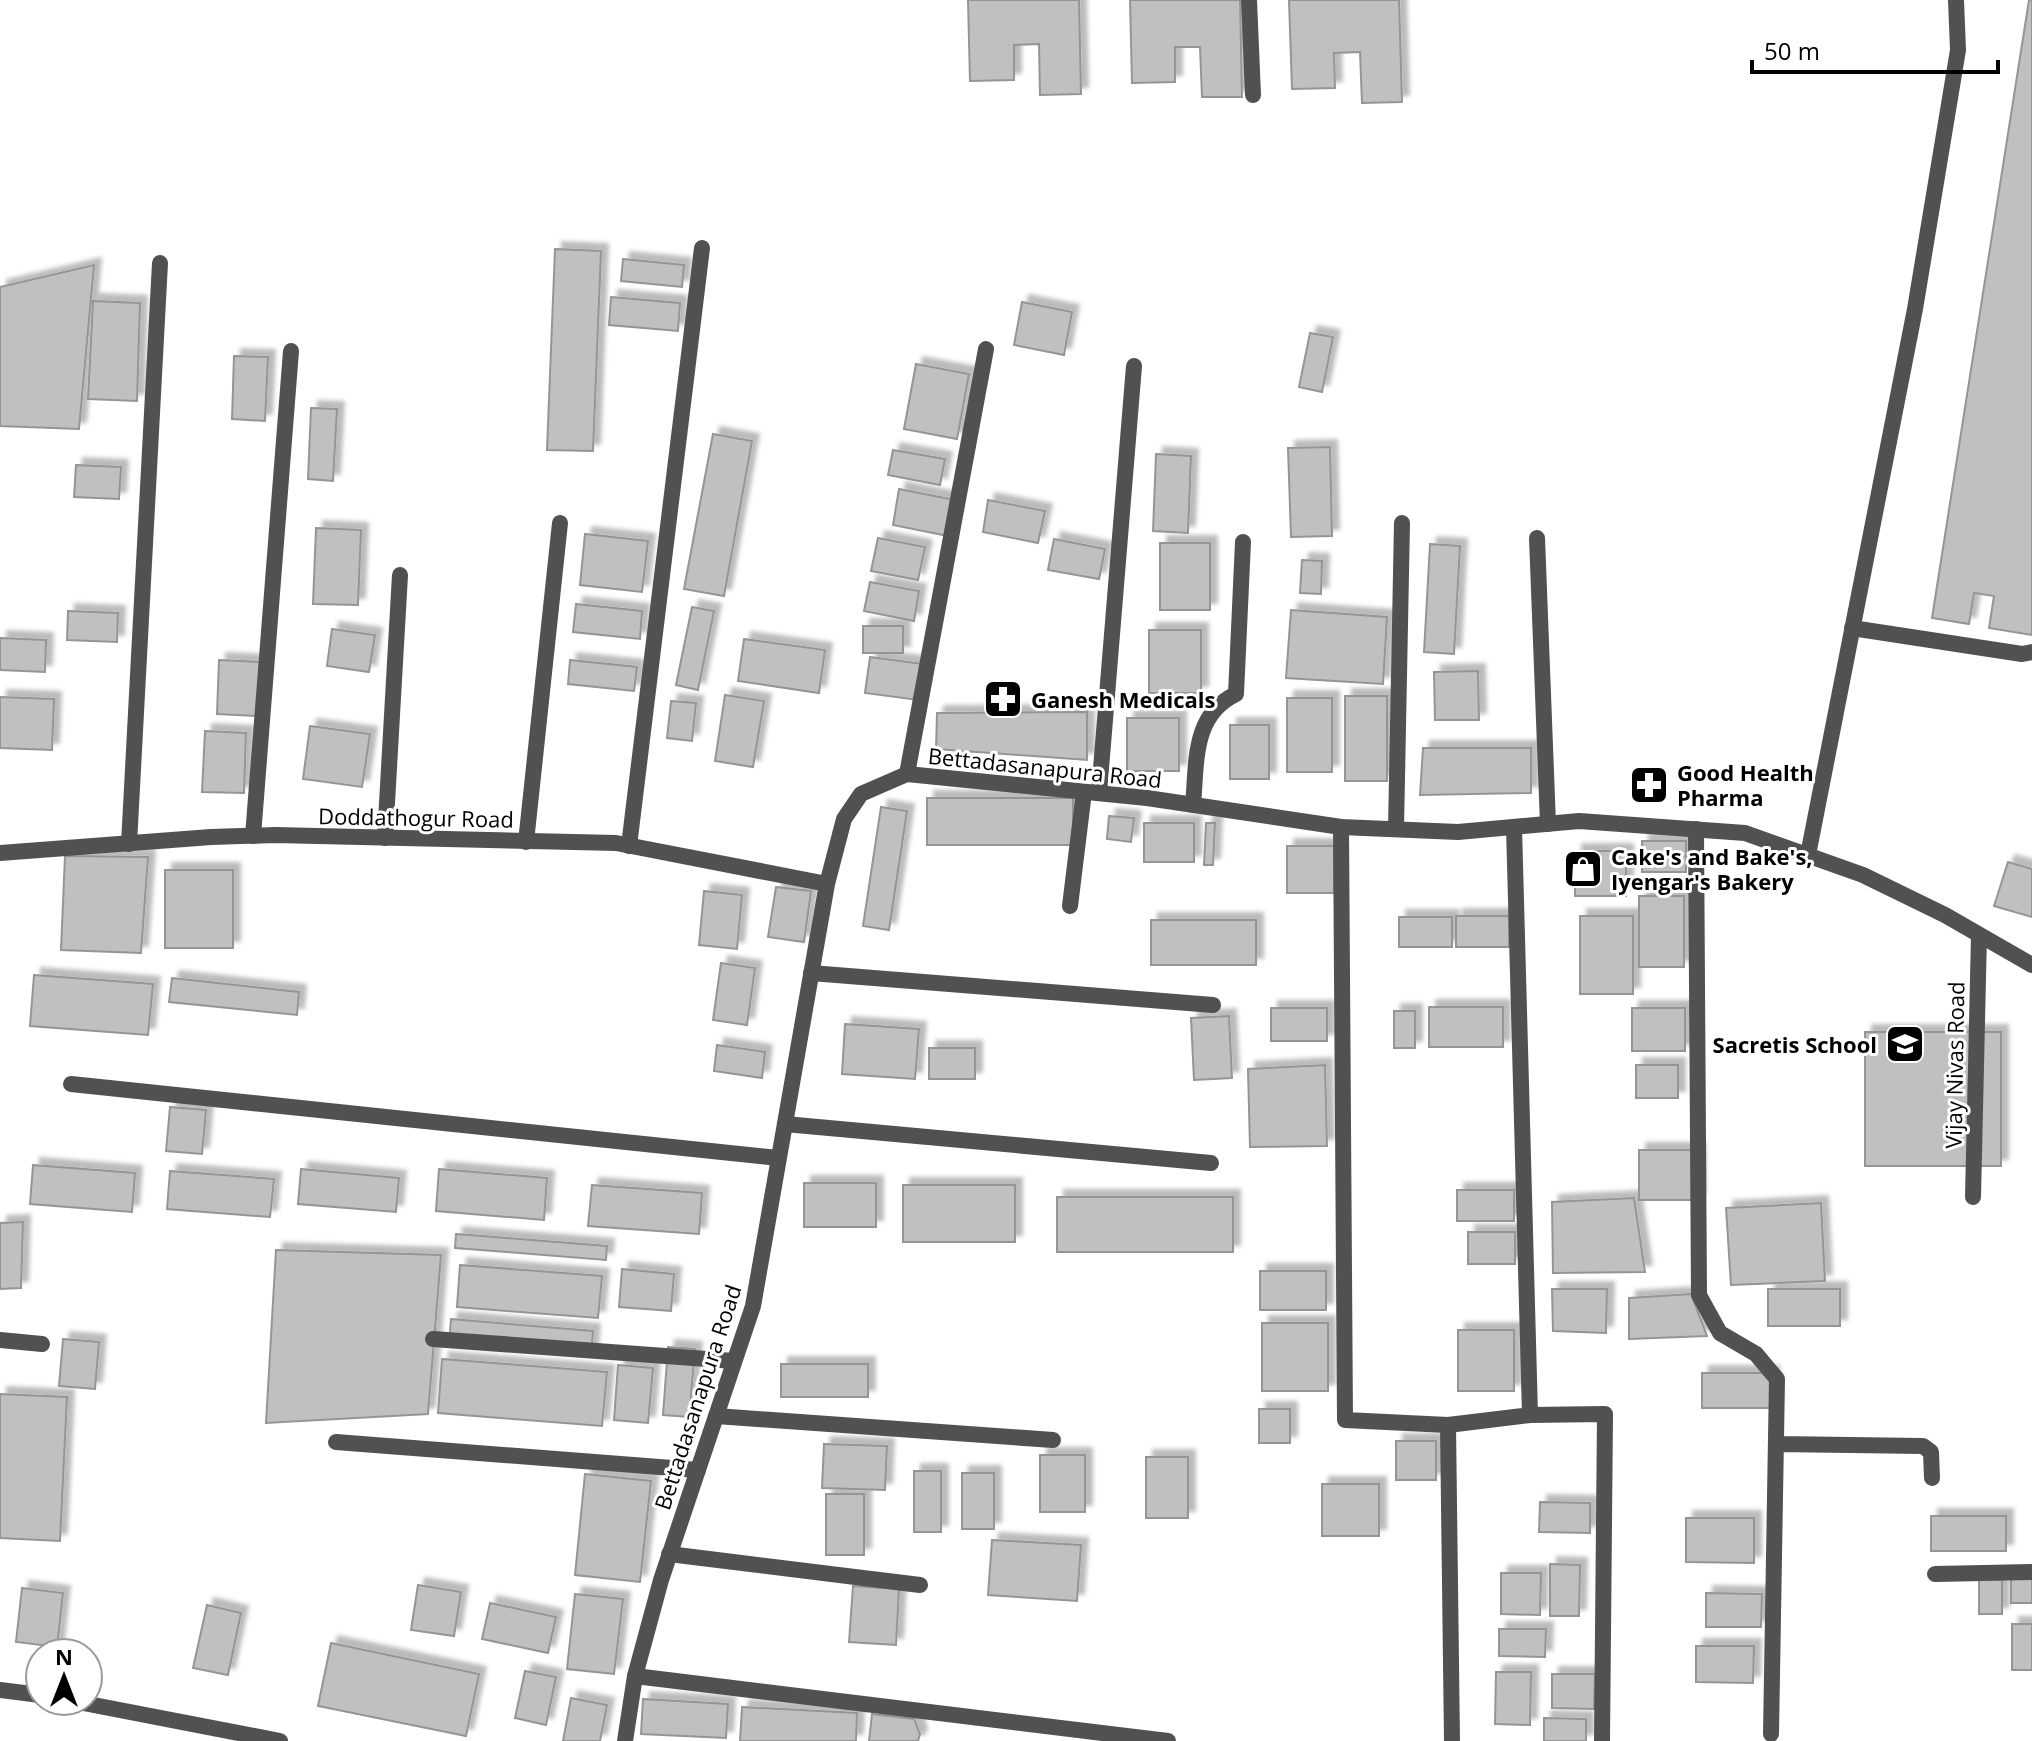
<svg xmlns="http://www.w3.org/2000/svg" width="2032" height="1741" viewBox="0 0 2032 1741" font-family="'Open Sans',sans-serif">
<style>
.building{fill:#c0c0c0;stroke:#959595;stroke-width:2;filter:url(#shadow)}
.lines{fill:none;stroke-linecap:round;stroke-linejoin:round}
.service{stroke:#515151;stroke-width:16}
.minor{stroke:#515151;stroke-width:16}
.tertiary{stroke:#515151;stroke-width:16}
.labels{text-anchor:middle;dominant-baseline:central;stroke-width:6;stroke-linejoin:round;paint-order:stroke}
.poi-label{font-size:22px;font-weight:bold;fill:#000;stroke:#fff;text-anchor:start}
.street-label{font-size:22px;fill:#000;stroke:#fff}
</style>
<defs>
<filter id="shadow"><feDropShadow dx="7" dy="-7" stdDeviation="2" flood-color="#0004"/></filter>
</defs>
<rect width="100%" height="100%" fill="#fff"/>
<path class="building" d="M968,0H1079L1081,94L1040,95L1039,44L1014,45V80L970,81Z
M1130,0H1240L1242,97H1202L1200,47H1175V82L1132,83Z
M1289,0H1399L1402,102L1362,103L1360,52L1334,53L1335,88L1292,89Z
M2029,0H2032V635L1989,628L1994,596L1974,593L1969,624L1932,618Z
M555,249L601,251L593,451L547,450Z
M623,259L684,265L682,287L621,281Z
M94,265L79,429L0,426V287Z
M611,297L680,303L678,331L609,325Z
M93,301L140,303L137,401L88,399Z
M1022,302L1072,312L1064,355L1014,345Z
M1310,333L1333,337L1322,392L1299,387Z
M234,356L268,357L265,421L232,419Z
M916,364L969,374L957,439L904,429Z
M311,408L337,409L333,481L308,479Z
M713,434L752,441L724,596L684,589Z
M1330,447L1332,536L1291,537L1288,448Z
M893,450L945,459L940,485L888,475Z
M1156,454L1191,456L1188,533L1153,531Z
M76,465L121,467L119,499L74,497Z
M899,489L955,500L948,536L893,525Z
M988,500L1045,511L1038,543L983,532Z
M316,528L361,530L358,605L313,604Z
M585,534L648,541L642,592L580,585Z
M878,538L925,547L918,580L871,571Z
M1054,539L1105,549L1099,579L1048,570Z
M1160,543H1210V610H1160Z
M1430,544L1460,546L1454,654L1424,652Z
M1302,560L1322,561L1321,594L1300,593Z
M870,582L919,591L914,621L864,611Z
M576,604L642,611L640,639L573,632Z
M692,607L714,611L698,690L676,685Z
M1291,610L1387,617L1383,684L1286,678Z
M68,611L118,613L117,642L67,640Z
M863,626H903V653H863Z
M332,629L375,635L369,672L327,666Z
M1149,630H1201V693H1149Z
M0,638L46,640L45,672L0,670Z
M744,639L825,650L819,693L738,681Z
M870,657L923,664L918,700L865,693Z
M219,660L260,662L257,716L217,714Z
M570,660L637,667L634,691L568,684Z
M1478,671L1479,720H1435L1434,672Z
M725,695L764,701L753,767L715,761Z
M1345,696H1387V781H1345Z
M0,697L54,699L52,750L0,748Z
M1287,698H1332V772H1287Z
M671,701L696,703L692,741L667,738Z
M1087,712V760L936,749L937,713Z
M1127,718H1179V771H1127Z
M1230,725H1269V779H1230Z
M310,726L370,734L362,787L303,779Z
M205,731L246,733L244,793L202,792Z
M1423,748H1531V793L1420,795Z
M927,798H1073V845H927Z
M881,807L907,811L889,930L863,926Z
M1109,816L1134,818L1131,842L1107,839Z
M1144,823H1194V862H1144Z
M1206,823H1215L1213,865H1204Z
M1642,841H1686V872H1642Z
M1287,846H1334V893H1287Z
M1575,851H1626V896H1575Z
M65,856L148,857L141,953L61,950Z
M2008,862L2032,869V917L1994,906Z
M165,870H233V948H165Z
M776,887L811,891L804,942L768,937Z
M704,891L742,895L737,949L699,945Z
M1639,896H1684V967H1639Z
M1456,916H1509V947H1456Z
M1580,916H1633V994H1580Z
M1399,917H1452V947H1399Z
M1151,920H1256V965H1151Z
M721,963L755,968L747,1025L713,1020Z
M34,975L153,984L148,1035L30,1026Z
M172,978L299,992L297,1015L169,1002Z
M1429,1007H1503V1047H1429Z
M1271,1008H1327V1041H1271Z
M1632,1008H1685V1051H1632Z
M1394,1011H1415V1048H1394Z
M1229,1016L1232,1078L1194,1080L1191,1018Z
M845,1024L919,1029L915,1079L842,1074Z
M1865,1032H2001V1166H1865Z
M717,1045L765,1052L762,1078L714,1071Z
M929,1048H975V1079H929Z
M1325,1065L1327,1146L1250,1147L1248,1069Z
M1636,1065H1678V1098H1636Z
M170,1107L206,1110L202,1154L166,1151Z
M1639,1150H1698V1200H1639Z
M33,1165L135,1173L132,1212L30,1204Z
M301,1169L399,1178L396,1212L298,1204Z
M439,1169L547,1178L544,1220L436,1211Z
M170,1171L274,1179L270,1217L167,1209Z
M804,1183H876V1227H804Z
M592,1185L702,1193L699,1234L588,1226Z
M903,1185H1015V1242H903Z
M1457,1190H1514V1221H1457Z
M1057,1197H1233V1252H1057Z
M1634,1198L1645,1272L1553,1273L1552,1202Z
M1821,1203L1825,1281L1731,1285L1726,1208Z
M23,1222L21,1288L0,1289V1223Z
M1468,1232H1515V1264H1468Z
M456,1234L607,1246L606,1260L455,1248Z
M276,1250L441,1255L428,1414L266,1423Z
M460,1265L602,1276L598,1318L457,1307Z
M622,1269L674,1274L671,1311L619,1307Z
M1260,1271H1326V1310H1260Z
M1552,1289H1607L1606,1333L1553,1331Z
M1768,1289H1840V1326H1768Z
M1691,1294L1707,1336L1629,1339V1298Z
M451,1319L593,1331L591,1356L449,1344Z
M1262,1323H1328V1391H1262Z
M1458,1330H1514V1391H1458Z
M63,1339L99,1342L95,1389L59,1386Z
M668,1347L695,1349L689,1417L663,1415Z
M442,1359L607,1372L602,1426L438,1413Z
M781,1364H868V1397H781Z
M618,1365L653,1368L648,1423L614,1420Z
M1702,1373H1772V1408H1702Z
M0,1394L67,1397L60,1541L0,1538Z
M1259,1409H1290V1443H1259Z
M1396,1441H1436V1480H1396Z
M824,1444L887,1446L885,1490L822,1488Z
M1040,1455H1085V1512H1040Z
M1146,1457H1188V1518H1146Z
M914,1471H941V1532H914Z
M962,1473H994V1529H962Z
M585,1474L651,1481L640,1582L575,1575Z
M1322,1484H1379V1536H1322Z
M826,1494H864V1555H826Z
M1540,1502L1590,1503V1533L1539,1532Z
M1931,1516H2006V1551H1931Z
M1686,1518H1754V1563L1686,1562Z
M992,1540L1081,1545L1077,1601L988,1595Z
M1550,1564L1580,1565L1579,1616H1550Z
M1501,1573H1541L1540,1615L1501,1614Z
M1979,1577H2002V1614H1979Z
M2011,1577H2032V1603H2011Z
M418,1585L461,1592L454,1636L411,1630Z
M853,1586L899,1589L896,1645L849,1642Z
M22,1588L63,1593L57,1647L16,1642Z
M1706,1593L1762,1594L1761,1627H1706Z
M575,1594L623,1599L614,1674L567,1669Z
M490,1603L556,1617L548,1653L482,1639Z
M207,1605L241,1613L228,1675L193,1668Z
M2012,1624H2032V1670H2012Z
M1499,1629H1546L1545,1657L1499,1656Z
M331,1643L479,1674L466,1736L318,1706Z
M1696,1646H1754L1753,1683L1696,1682Z
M525,1671L556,1677L546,1725L515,1718Z
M1496,1672H1531L1530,1725L1495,1724Z
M1552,1674H1595L1594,1709L1552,1708Z
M571,1698L607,1705L600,1741H563Z
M643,1699L728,1704L726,1738L641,1734Z
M742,1707L857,1713L856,1741H740Z
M872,1714L914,1719L920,1734L918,1741H869Z
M1544,1718L1586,1719V1741H1544Z"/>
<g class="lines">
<path class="service" d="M1537,538L1548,824
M1193,805C1197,762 1192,715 1236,694L1243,542
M1396,829L1402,523
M716,1416L1053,1440"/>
<path class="minor" d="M1249,0L1253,95
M1852,628L2022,654L2032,652
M907,774L986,349
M1099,793L1134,366
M1341,827L1345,1420L1448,1425
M1696,829L1699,1295L1720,1333L1756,1354L1777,1379L1771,1734
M253,836L291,351
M385,838L400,575
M526,842L560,523
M129,844L160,263
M629,846L702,248
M1808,855L1915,309L1958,50L1956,0
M1070,906L1084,792
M811,973L1213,1005
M71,1084L778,1158
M785,1124L1211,1163
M1973,1197L1979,935
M433,1339L734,1361
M0,1340L42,1344
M1530,1415L1605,1414L1602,1741
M336,1442L698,1470
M1776,1444L1923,1446L1931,1452L1932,1478
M669,1554L920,1585
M1935,1574L2032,1572
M635,1676L1168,1741
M0,1690L40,1695
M73,1701L280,1741
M1452,1741L1448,1425L1530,1415L1514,827"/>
<path class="tertiary" d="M0,853L211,837L275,835L616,843L827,884
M625,1741L635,1676L661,1580L753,1306L827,884L844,819L861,794L907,774L1147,798L1341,827L1458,832L1579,821L1745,833L1863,875L1945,915L2032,965"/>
</g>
<defs>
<g id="pharmacy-square" transform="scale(2)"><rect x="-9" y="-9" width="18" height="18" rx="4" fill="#000" stroke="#fff"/><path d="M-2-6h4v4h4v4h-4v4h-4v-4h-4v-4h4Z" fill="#fff"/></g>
<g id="shop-square" transform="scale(2)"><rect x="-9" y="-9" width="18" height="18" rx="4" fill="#000" stroke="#fff"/><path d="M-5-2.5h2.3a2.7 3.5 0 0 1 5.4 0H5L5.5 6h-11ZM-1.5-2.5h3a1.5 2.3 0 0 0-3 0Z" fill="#fff"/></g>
<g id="school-square" transform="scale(2)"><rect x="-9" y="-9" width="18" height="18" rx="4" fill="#000" stroke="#fff"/><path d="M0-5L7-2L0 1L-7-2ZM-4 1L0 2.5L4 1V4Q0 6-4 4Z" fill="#fff"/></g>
</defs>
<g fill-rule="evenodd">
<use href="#pharmacy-square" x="1003" y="699"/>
<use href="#pharmacy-square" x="1649" y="785"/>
<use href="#shop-square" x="1583" y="869"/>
<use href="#school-square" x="1905" y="1044"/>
</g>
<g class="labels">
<g class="poi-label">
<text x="1031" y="699">Ganesh Medicals</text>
<text x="1677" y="772">Good Health<tspan x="1677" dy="25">Pharma</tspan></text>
<text x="1611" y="856">Cake's and Bake's,<tspan x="1611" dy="25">Iyengar's Bakery</tspan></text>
<text x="1877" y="1044" text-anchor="end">Sacretis School</text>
</g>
<g class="street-label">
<text transform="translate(1045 767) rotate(6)">Bettadasanapura Road</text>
<text transform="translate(416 817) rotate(1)">Doddathogur Road</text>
<text transform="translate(1954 1065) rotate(-89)">Vijay Nivas Road</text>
<text transform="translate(697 1397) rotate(-72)">Bettadasanapura Road</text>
</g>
</g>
<g transform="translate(64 1677)"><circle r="38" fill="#ffffff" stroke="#999999" stroke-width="2"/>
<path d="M0-6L14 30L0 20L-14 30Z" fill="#000000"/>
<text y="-12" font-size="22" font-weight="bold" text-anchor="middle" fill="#000000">N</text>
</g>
<path d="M1752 60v12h246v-12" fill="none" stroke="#000000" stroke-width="4"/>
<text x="1764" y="60" font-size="24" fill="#000000" stroke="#ffffff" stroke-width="6" paint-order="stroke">50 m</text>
</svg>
